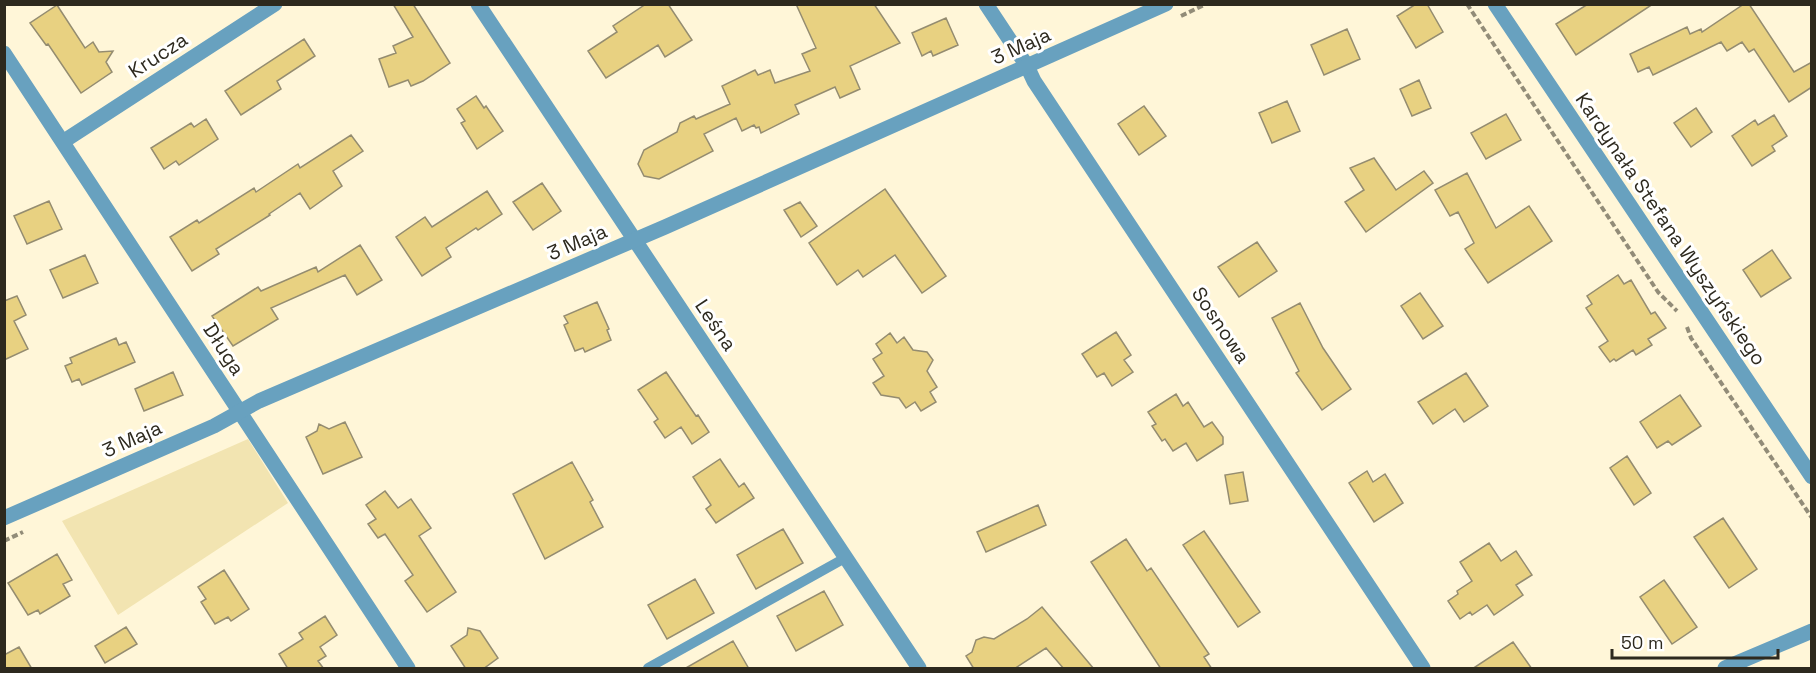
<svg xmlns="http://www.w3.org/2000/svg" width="1816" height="673" viewBox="0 0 1816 673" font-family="'Space Grotesk',sans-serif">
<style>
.green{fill:#f2e4b1}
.building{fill:#e8d181;stroke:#948c70;stroke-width:1.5}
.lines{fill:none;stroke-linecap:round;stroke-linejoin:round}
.path{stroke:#928c78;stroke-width:4;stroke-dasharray:6 3;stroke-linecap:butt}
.service{stroke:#68a1bf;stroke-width:10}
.minor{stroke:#68a1bf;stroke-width:15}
.tertiary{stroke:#68a1bf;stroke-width:15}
.labels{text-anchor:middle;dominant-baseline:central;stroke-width:6;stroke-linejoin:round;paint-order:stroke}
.street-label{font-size:20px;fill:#2d291e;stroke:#fff}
</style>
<rect width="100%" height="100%" fill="#fff6d8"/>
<path class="green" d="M248,439L288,503L118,615L62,521Z"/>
<path class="building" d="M393,4H413L450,63L423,81L411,86L408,80L389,87L379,59L396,53L393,46L413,37Z
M646,4H668L692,40L665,57L658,45L606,78L588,51L617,32L613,26Z
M796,4H874L900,43L850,66L860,89L840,98L835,87L795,105L799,114L761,133L759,127L756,128L754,125L742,131L736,118L704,134L713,151L659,179L644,176L638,164L644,150L677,132L680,123L694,116L696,119L730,104L722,86L755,70L758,75L770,70L775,83L810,71L802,54L816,48Z
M1416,4H1427L1443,32L1416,48L1397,16Z
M1588,4H1653L1576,55L1556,24Z
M1744,4H1749L1794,72L1812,62V87L1789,102L1754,49L1749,52L1742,42L1727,51L1721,42L1653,75L1649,67L1638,72L1630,54L1687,27L1690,34L1701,29L1702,32Z
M57,5L85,48L93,42L99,52L113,51L106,62L112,72L81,93L48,44L46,45L30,23Z
M946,18L958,45L933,56L931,51L922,56L912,33Z
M1347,29L1360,59L1324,75L1311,45Z
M304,39L315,56L277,81L281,89L241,115L225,91Z
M1419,80L1431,108L1412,116L1400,89Z
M476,96L484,108L486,106L503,131L477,149L461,123L465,121L457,109Z
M1287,101L1300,131L1272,143L1259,113Z
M1144,106L1166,136L1139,155L1118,124Z
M1696,108L1712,132L1691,147L1674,123Z
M1506,114L1521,140L1486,159L1471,133Z
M1774,115L1787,136L1772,146L1775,151L1752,166L1732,136L1755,120L1758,125Z
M206,119L218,139L179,165L176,161L164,169L151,148L191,123L194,127Z
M351,135L363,151L333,171L342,186L310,209L300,193L269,214L270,215L216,249L219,254L192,271L170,237L197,220L199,223L254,188L256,192L298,164L300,168Z
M1374,158L1396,190L1424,171L1433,183L1366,232L1345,202L1364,190L1350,168Z
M1467,173L1496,228L1529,206L1552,241L1488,283L1465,249L1474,243L1458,212L1450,216L1435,190Z
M542,183L561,211L533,230L513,202Z
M885,189L946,276L922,293L895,255L863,277L858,270L837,285L809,243Z
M487,191L502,214L478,230L476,228L446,248L451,257L422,276L396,237L425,217L432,227Z
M49,201L62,229L27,244L14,216Z
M800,202L817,226L801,237L784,210Z
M1257,242L1277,271L1239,297L1218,267Z
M360,245L382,280L357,295L345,275L271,308L278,319L233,346L212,316L258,287L261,291L316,267L318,272Z
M1772,250L1791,278L1761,297L1743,270Z
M85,255L98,283L63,298L50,270Z
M1618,275L1624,284L1631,280L1651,314L1655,312L1666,328L1648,339L1652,345L1636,355L1633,350L1616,361L1614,359L1610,362L1599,347L1608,341L1586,308L1592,304L1587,296Z
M1420,293L1443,326L1423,339L1401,306Z
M17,296L26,315L14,321L28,349L4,360V301Z
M597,302L609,329L607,330L611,340L585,352L583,348L575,351L564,325L568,323L564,316Z
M1300,303L1323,348L1351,389L1322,410L1296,373L1299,371L1272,318Z
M1116,332L1131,355L1124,360L1133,372L1112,386L1104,373L1097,377L1082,354Z
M890,333L897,343L904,337L913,350L927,352L933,360L927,371L937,387L930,392L936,402L921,411L915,402L906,408L899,398L881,395L873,383L884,376L873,359L882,353L876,344Z
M116,338L119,345L126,342L135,362L82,385L79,379L72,382L65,366L72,363L70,358Z
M173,372L183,395L144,411L135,389Z
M666,372L696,416L698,415L709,432L692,444L681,427L665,438L654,422L658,419L638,390Z
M1466,373L1488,406L1464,422L1455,409L1433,424L1418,402Z
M1176,394L1183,406L1188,402L1204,427L1212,422L1223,437V444L1197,461L1186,443L1173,451L1165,439L1162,441L1152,426L1156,424L1148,412Z
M1680,395L1701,426L1672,445L1668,441L1657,448L1640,422Z
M345,422L362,457L323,474L306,437L317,431L319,424L329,429Z
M1627,456L1651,493L1634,505L1610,468Z
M720,459L739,487L744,483L754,498L716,523L706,509L711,505L693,477Z
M572,462L593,500L590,502L603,527L545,559L513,494Z
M1367,471L1373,482L1385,474L1403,503L1374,522L1349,483Z
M1243,472L1248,501L1230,504L1225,475Z
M385,491L398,508L411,499L431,528L419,536L456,592L427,612L405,581L413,575L385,534L378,538L368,524L376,519L366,505Z
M1038,505L1046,525L986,552L977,532Z
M1723,518L1757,569L1729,588L1694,537Z
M783,529L803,563L756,589L737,555Z
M1204,531L1260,612L1238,627L1183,545Z
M1126,539L1147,571L1151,568L1209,654L1204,657L1212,669H1161L1091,562Z
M1489,543L1501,561L1516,551L1532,575L1516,585L1523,595L1494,615L1487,605L1472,615L1470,612L1460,619L1448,601L1458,594L1457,591L1472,581L1460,562Z
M57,554L72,580L63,584L70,596L40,614L38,610L28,615L8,583Z
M224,570L249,609L231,621L228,617L215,624L201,602L206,599L198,587Z
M695,579L714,613L667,639L648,605Z
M1664,580L1697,627L1672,644L1640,597Z
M824,591L843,625L796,651L777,616Z
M1042,607L1094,669H1064L1046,648L1014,669H974L966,656L972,652L976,640L984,637L994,639L1027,619Z
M325,616L337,635L320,647L326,656L318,661L324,669H288L279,654L303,639L299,633Z
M126,627L137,644L105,663L95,646Z
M468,628L480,631L498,658L483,669H466L451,646L467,635Z
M733,641L749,669H684Z
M1513,642L1532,669H1472Z
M19,647L32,669H4V655Z"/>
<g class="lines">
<path class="path" d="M1467,4L1658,292L1677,311
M1181,16L1206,4
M1687,327L1691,338L1812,518
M4,541L23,532"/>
<path class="service" d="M648,668L845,558"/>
<path class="minor" d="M478,4L919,668
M986,4L1027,66L1034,81L1423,668
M4,53L408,668
M64,141L275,4
M1725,668L1812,631"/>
<path class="tertiary" d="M1495,4L1812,477
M4,518L214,426L259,401L665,227L1166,4"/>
</g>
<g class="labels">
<g class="street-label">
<text transform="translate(1021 46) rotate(-24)">3 Maja</text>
<text transform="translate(158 55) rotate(-33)">Krucza</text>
<text transform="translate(1671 229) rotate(56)">Kardynała Stefana Wyszyńskiego</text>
<text transform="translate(577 242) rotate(-23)">3 Maja</text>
<text transform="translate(716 325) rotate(56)">Leśna</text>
<text transform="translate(1221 325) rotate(56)">Sosnowa</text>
<text transform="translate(224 349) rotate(57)">Długa</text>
<text transform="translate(132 439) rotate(-24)">3 Maja</text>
</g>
</g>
<rect width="1816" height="673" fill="none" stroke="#2d291e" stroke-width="12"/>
<path d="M1612 649v9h166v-9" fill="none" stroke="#2d291e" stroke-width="3"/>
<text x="1621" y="649" font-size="18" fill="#2d291e" stroke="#ffffff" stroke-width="4.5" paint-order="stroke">50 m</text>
</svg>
